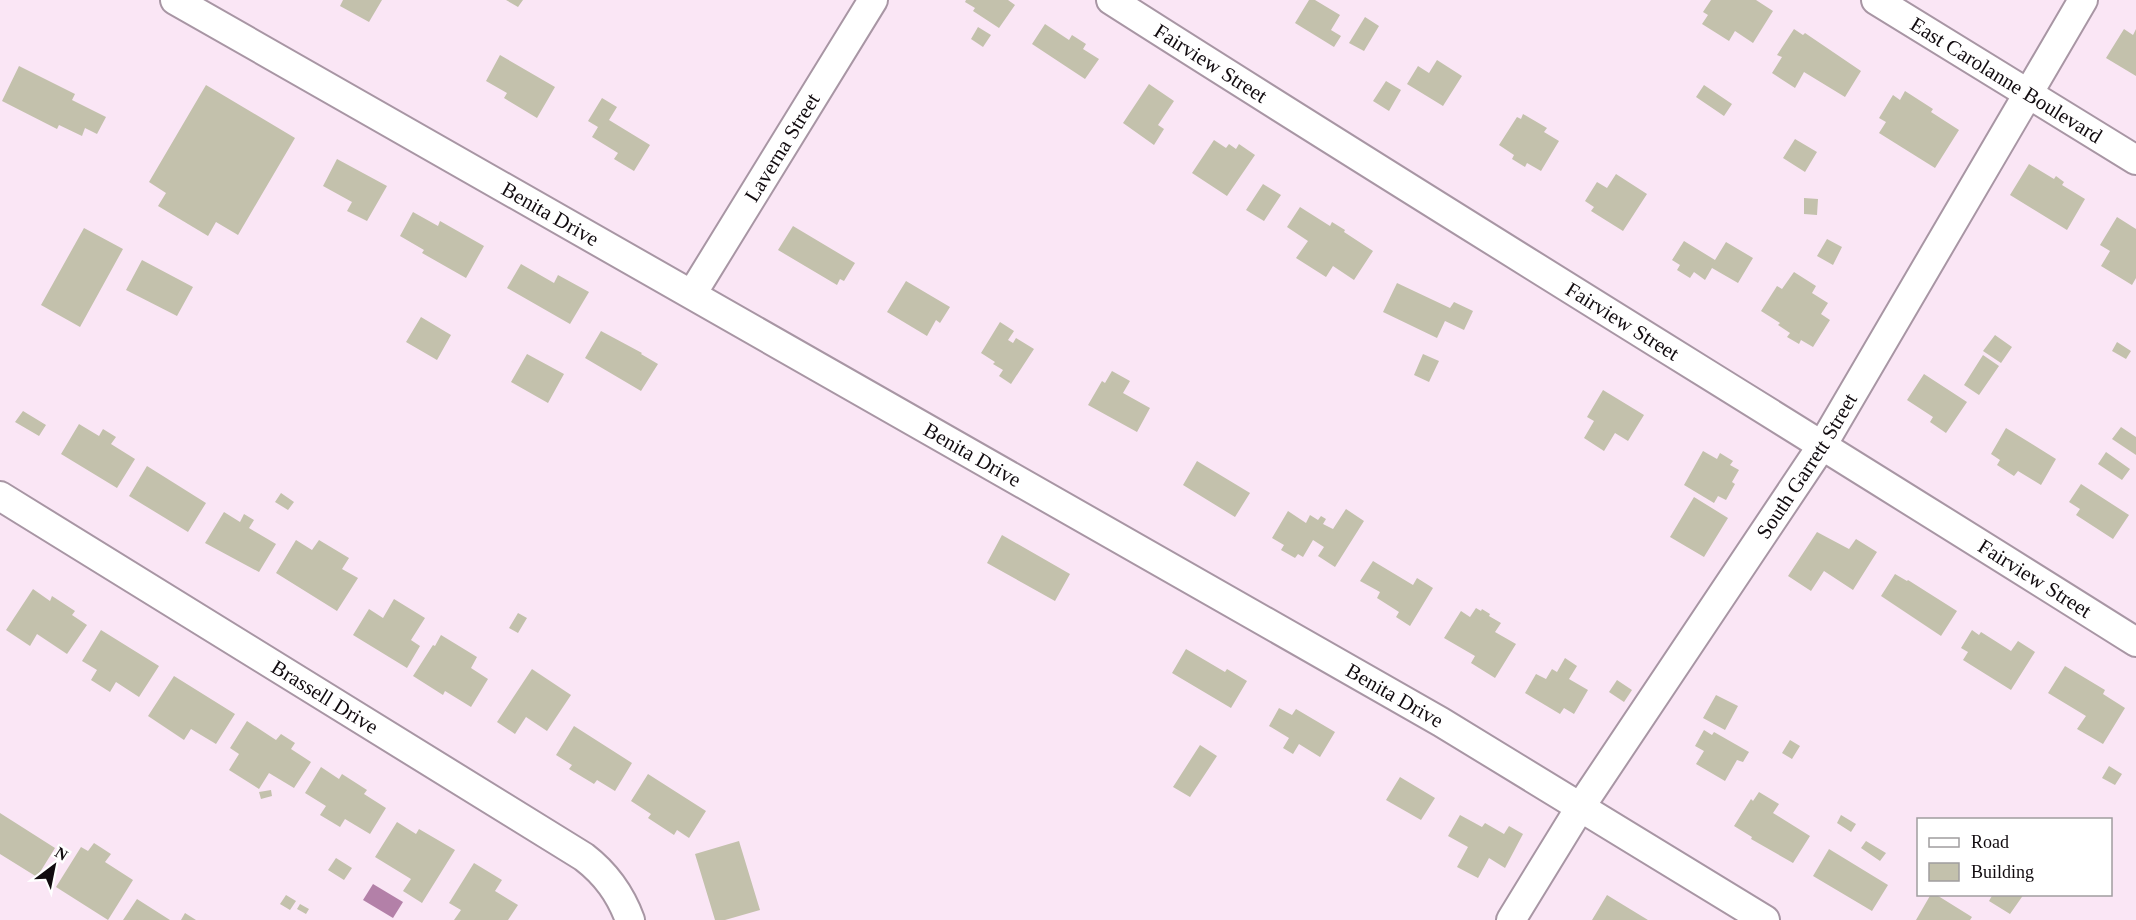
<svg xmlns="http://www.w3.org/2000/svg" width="2136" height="920" viewBox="0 0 2136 920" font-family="Georgia,serif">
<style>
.water{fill:#b380a8}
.building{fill:#c3c1ac}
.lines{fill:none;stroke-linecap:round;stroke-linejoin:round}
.minor-casing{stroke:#a896a4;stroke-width:32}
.minor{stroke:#fff;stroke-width:28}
.labels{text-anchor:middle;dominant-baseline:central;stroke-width:5;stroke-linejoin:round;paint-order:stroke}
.street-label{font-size:21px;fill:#110b0f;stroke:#fff}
</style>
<rect width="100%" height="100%" fill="#fae6f5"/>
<path class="water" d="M373,884L403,902L393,918L363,900Z"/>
<path class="building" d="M343,0H382L369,22L340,6Z
M506,0H523L518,7Z
M966,0H1008L1015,5L999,28L973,11L975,8L965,2Z
M1309,0H1315L1340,15L1331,30L1341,36L1334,47L1295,23Z
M1711,0H1756L1773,11L1753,43L1735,31L1729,41L1702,24L1708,15L1703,12Z
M1365,17L1379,26L1364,51L1349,43Z
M1045,24L1069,40L1072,35L1086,44L1083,49L1099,59L1085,79L1032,44Z
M978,27L991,35L983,47L971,39Z
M1794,29L1803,35L1805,33L1861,71L1845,97L1804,72L1795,88L1772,73L1782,57L1777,55Z
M2124,29L2133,35L2136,29V76L2106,58Z
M500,55L555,87L537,118L504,98L507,93L486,81Z
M1437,60L1462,76L1443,106L1407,84L1418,66L1429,73Z
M19,66L75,94L72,100L106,117L97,134L85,128L82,136L59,125L57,129L2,101Z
M1386,81L1401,90L1389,111L1373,101Z
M1149,84L1174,101L1158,125L1164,129L1154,145L1123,123Z
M206,85L295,138L238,235L216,222L208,236L158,206L166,193L149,182Z
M1704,85L1732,104L1724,116L1696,97Z
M1905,91L1933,109L1931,112L1959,130L1935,168L1879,133L1886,122L1879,118L1893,95L1900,100Z
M602,98L617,107L609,120L650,145L634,171L614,159L618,153L592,137L598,127L588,121Z
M1523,114L1547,128L1544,132L1559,141L1541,171L1527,163L1525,167L1512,159L1514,155L1499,145L1517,117L1521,119Z
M1795,139L1817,152L1805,172L1783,158Z
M1214,140L1226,148L1229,144L1236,149L1239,144L1255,155L1227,196L1192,173Z
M337,159L387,186L367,221L347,211L352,202L323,186Z
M2029,164L2054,179L2056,176L2064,182L2062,185L2085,199L2067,230L2010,195Z
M1616,174L1647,194L1623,231L1591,211L1594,207L1585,201L1597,182L1607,188Z
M1263,184L1281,195L1264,221L1246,210Z
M1804,198L1818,199L1817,215L1804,214Z
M1300,207L1330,226L1332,222L1345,230L1344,232L1373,251L1354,280L1333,266L1326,277L1296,258L1308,241L1287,227Z
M413,212L438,226L440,221L484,246L466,278L422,253L424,250L400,236Z
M2117,217L2136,229V278L2132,285L2101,266L2110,251L2100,245Z
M793,226L855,263L844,281L840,279L837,285L778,250Z
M84,228L123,249L80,327L41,305Z
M1827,239L1842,247L1833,265L1817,256Z
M1684,241L1715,260L1726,242L1753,258L1738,283L1712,268L1705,280L1694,272L1690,278L1677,270L1680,265L1672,260Z
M142,260L193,287L177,316L126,290Z
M521,264L554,283L558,275L589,292L570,324L507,288Z
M1794,272L1816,286L1812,293L1828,303L1821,314L1830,320L1813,347L1801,340L1799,344L1787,337L1790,333L1778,325L1780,323L1761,311L1777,286L1782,289Z
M906,281L950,307L940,323L936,320L927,336L887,312Z
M1397,283L1450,308L1454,302L1473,311L1464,330L1445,321L1437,338L1383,312Z
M421,317L451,335L437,360L406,342Z
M1000,322L1014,331L1008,340L1013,343L1016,338L1034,349L1011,384L999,376L1003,370L993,364L995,362L981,353Z
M601,331L642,353L641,354L658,364L641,391L585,358Z
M1995,335L2012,347L2001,363L1983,351Z
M2117,342L2131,351L2126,359L2112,351Z
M527,354L564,374L548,403L511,382Z
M1423,354L1439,361L1429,382L1414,375Z
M1983,355L1999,366L1979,395L1964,385Z
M1112,371L1130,381L1123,393L1150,408L1137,432L1088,405L1102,381L1105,383Z
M1924,374L1967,402L1946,433L1930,422L1933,417L1907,400Z
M1603,390L1644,415L1628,441L1615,433L1604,451L1584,438L1594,421L1587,417Z
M23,411L46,425L39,436L15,422Z
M79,424L99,436L103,429L116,437L111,444L135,459L117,488L61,454Z
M2121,427L2136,437V455L2112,439Z
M2006,428L2056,459L2041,485L2018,471L2014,476L1997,465L2000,460L1991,454Z
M1703,451L1717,459L1720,453L1733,461L1730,465L1739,470L1732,482L1735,484L1726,500L1718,496L1714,503L1684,485Z
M2106,452L2130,469L2122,480L2098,464Z
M1197,461L1250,493L1235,517L1183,485Z
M147,466L206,503L188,532L129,496Z
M2081,484L2129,515L2113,539L2076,515L2080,509L2069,502Z
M281,493L294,502L288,510L275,502Z
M1694,497L1728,518L1704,557L1670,537Z
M1346,509L1364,521L1335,567L1318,556L1324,547L1313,540L1303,557L1298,554L1295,558L1281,550L1284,545L1272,538L1288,511L1306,523L1310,515L1318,520L1321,516L1326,519L1323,524L1333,529Z
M224,512L240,522L244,514L254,520L249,528L276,544L259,572L205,543Z
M1817,532L1849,549L1856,539L1877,552L1853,590L1824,571L1811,591L1788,576Z
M1002,535L1070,574L1055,601L987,563Z
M296,540L312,550L319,540L349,558L342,569L358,578L337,611L276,573Z
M1373,561L1413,585L1417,578L1433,588L1410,626L1396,617L1399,612L1377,598L1380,592L1360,581Z
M1895,574L1907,581L1908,580L1957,611L1941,636L1881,596Z
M33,589L50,601L52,596L75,611L72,615L87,625L67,654L37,634L30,646L6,630Z
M394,599L425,618L411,640L420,646L407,668L353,635L369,609L383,618Z
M1476,608L1481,611L1482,609L1490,614L1489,616L1501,623L1495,632L1516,644L1495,678L1471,663L1475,656L1444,638L1461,611L1470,617Z
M518,613L527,618L518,633L509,628Z
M101,630L159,666L139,697L116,682L110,692L91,680L97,670L82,661Z
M1972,630L1979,635L1981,632L2011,651L2018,641L2035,652L2011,690L1963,660L1968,652L1961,648Z
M441,635L477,657L471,668L488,679L471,707L445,691L443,695L413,676L433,645L435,646Z
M1186,649L1225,672L1227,669L1247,681L1231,708L1172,673Z
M1565,658L1577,666L1569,679L1588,690L1574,714L1564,708L1560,714L1525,693L1536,674L1546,679L1552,669L1557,672Z
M2065,666L2105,690L2103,694L2125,708L2103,744L2077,729L2086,716L2048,693Z
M532,669L571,695L547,731L526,717L515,734L497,722Z
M174,676L235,714L216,744L191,729L184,740L148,716Z
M1617,680L1632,690L1624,702L1609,692Z
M1716,695L1738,706L1725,730L1703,718Z
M1279,708L1292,715L1296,709L1335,732L1320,757L1299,744L1293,754L1283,748L1289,738L1269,726Z
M247,721L276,740L281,734L295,743L291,749L311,762L294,788L269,773L259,789L229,770L239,754L230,748Z
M574,726L632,763L615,791L597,780L594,784L569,769L572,765L556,755Z
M1704,730L1712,735L1714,732L1749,752L1743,762L1737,760L1725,781L1696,764L1704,751L1695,746Z
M1790,740L1800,746L1792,759L1782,753Z
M1200,745L1217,756L1190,797L1173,787Z
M2109,766L2122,774L2115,785L2102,778Z
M321,767L339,779L342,774L367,790L364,794L386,808L370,834L345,819L340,827L320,815L326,806L305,793Z
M648,774L706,811L689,838L677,830L674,835L648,818L651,814L631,801Z
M1400,777L1435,798L1421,820L1386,800Z
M271,790L272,796L261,799L259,792Z
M1759,792L1779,804L1773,813L1810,836L1793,863L1751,839L1752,837L1734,826L1751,799L1753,801Z
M0,813L55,848L37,877L0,854Z
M1460,815L1482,827L1485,823L1504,834L1509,826L1523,834L1505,868L1489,858L1478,878L1457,867L1468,847L1448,836Z
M1841,815L1856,824L1851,832L1837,823Z
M397,822L416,834L419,829L455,850L422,903L403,891L411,879L375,857Z
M739,841L760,910L725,920H715L695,854Z
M1866,841L1886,853L1880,861L1861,848Z
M94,843L111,854L105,862L133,880L108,920L56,887L81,847L88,851Z
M1829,849L1888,885L1872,911L1813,876Z
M336,858L352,868L344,880L328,870Z
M474,863L502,880L495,891L518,905L508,920H454L461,910L449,903Z
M1931,894H1935L1972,917L1970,920H1916Z
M1993,894H2024L2010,914L1989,901Z
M286,895L296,901L290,910L280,904Z
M1607,895L1648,920H1592Z
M137,899L170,920H123Z
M300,904L309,909L306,914L297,909Z
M185,913L196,920H181Z"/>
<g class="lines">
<g class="minor-casing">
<g id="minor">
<path id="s1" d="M175,0L1441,722L1765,920"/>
<path id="s2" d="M1111,0C1451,217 1795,427 2136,642"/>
<path id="s3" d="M1876,0L2136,160"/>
<path id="s4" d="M692,294L873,0"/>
<path id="s5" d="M0,496L584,857C606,874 620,893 630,920"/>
<path id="s6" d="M1511,920L1581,806L1823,444L2083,0"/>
</g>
</g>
<use href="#minor" class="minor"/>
</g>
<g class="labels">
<g class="street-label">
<text stroke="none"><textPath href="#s2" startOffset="118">Fairview Street</textPath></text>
<text stroke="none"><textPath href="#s3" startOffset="153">East Carolanne Boulevard</textPath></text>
<text stroke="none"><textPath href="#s4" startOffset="172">Laverna Street</textPath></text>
<text stroke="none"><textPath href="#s1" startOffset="432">Benita Drive</textPath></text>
<text stroke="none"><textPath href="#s2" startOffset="604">Fairview Street</textPath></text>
<text stroke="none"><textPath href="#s1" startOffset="918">Benita Drive</textPath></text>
<text stroke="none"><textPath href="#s6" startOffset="542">South Garrett Street</textPath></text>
<text stroke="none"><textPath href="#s2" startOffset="1090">Fairview Street</textPath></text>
<text stroke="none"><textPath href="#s1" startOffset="1404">Benita Drive</textPath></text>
<text stroke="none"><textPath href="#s5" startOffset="382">Brassell Drive</textPath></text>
</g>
</g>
<rect x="1917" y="818" width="195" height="78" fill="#ffffff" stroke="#a09d9f" stroke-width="1.5"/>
<rect x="1929" y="838" width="30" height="9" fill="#ffffff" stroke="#a09d9f" stroke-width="1.5"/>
<text x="1971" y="848" font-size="18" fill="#110b0f">Road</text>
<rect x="1929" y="863" width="30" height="18" fill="#c3c1ac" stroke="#a09d9f" stroke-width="1.5"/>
<text x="1971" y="878" font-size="18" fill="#110b0f">Building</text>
<g transform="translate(54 866) rotate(32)" stroke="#ffffff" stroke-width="4.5" paint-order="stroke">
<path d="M0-4.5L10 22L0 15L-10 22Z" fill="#110b0f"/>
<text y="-9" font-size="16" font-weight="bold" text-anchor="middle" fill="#110b0f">N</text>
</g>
</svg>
